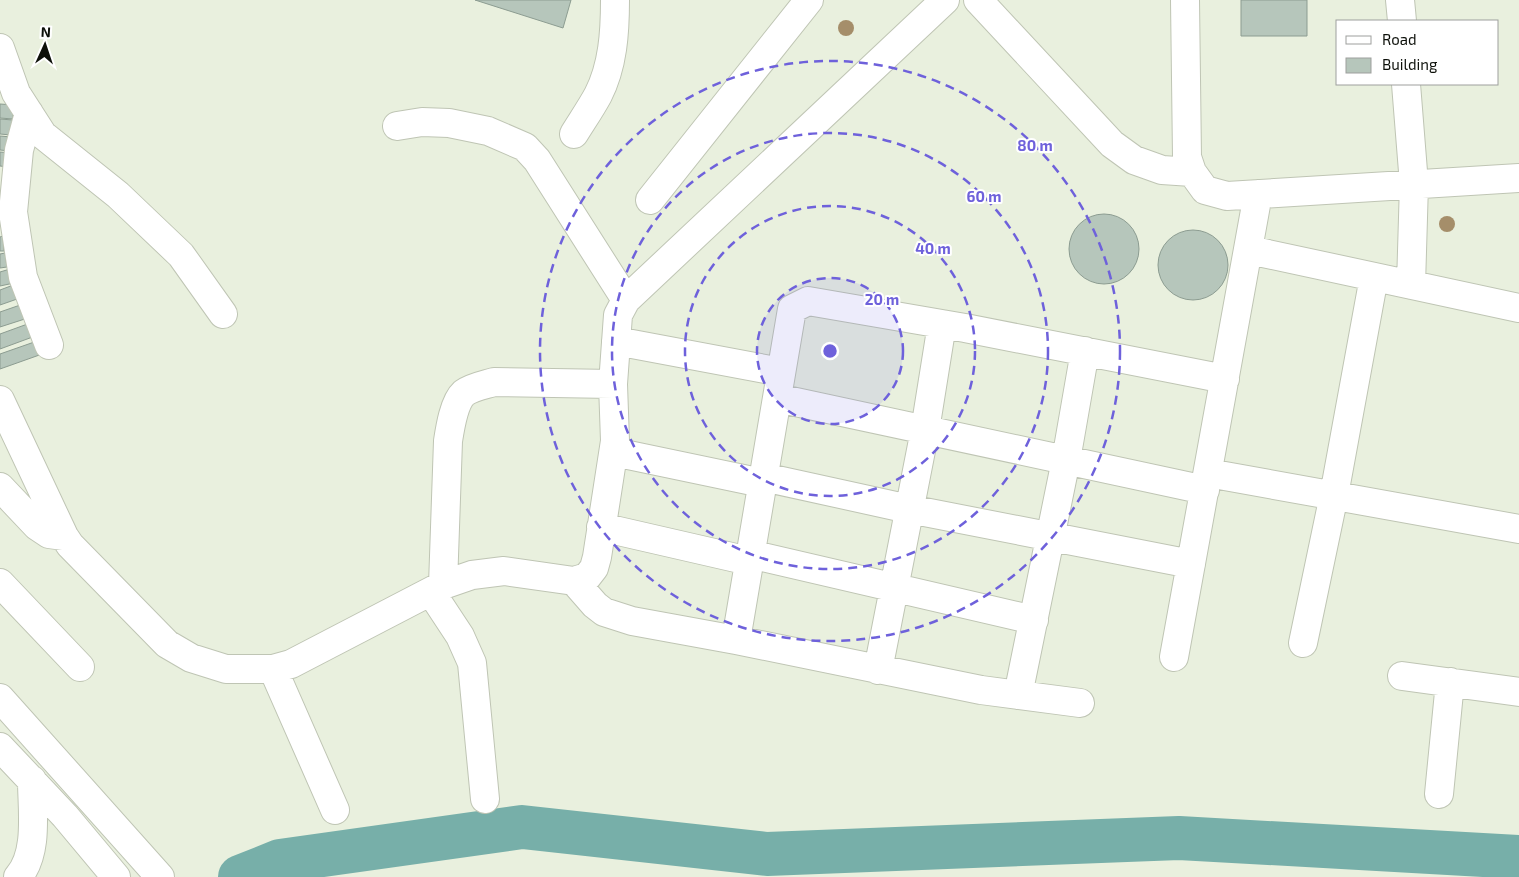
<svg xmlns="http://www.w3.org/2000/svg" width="1519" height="877" viewBox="0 0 1519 877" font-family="'Exo 2',sans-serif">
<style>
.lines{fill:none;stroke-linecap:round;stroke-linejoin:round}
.river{stroke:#77afa9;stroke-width:44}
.building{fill:#b6c6bb;stroke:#8c9c91}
.minor-casing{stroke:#bfc5b4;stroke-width:30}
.minor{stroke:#fff;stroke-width:28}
.tree{fill:#a58e6a}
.ring{fill:none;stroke:#6e61db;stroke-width:2.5;stroke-dasharray:9 6}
.centre{fill:#6e61db;stroke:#fff;stroke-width:2.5}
.ring-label{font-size:15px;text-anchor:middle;font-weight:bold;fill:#6e61db;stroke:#fff;stroke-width:4;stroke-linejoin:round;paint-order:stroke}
</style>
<rect width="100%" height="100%" fill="#e9f0de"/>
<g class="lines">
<path class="river" d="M240,877L280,861L522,827L767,854L1179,838L1519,857"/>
</g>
<path class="building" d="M475,0H571L563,28Z
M1241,0H1307V36H1241Z
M0,104L14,105L13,119L0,118Z
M0,119L13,120L11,135L0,134Z
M0,136L11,137L10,151L0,150Z
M0,152L10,153L9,167L0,166Z
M1069 249a35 35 0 1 1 70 0a35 35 0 1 1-70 0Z
M1158 265a35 35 0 1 1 70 0a35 35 0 1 1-70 0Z
M3,236L4,251H0V237Z
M5,253L7,267L0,268V254Z
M10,269L14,283L0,286V272Z
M16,284L20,298L0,305V290Z
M26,303L31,317L0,327V312Z
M33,322L38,335L0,349V334Z
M40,340L45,353L0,369V354Z"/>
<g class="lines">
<g class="minor-casing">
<path id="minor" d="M978,0L1112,144L1134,160L1162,170L1192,172
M1185,0L1187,157L1192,172L1205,190L1227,196L1519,178
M1400,0L1402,21
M0,48L16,93L43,135L118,195L181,255L223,314
M1406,84L1414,184L1411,285
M29,113L19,150L13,212L23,277L49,345
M397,126L422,122L449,123L488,131L525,147L537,160L626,300
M574,134C582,121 591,108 598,95C613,66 615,32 615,0
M650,200L809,0
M1249,250L1519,308
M616,341L781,372
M777,398L1205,490
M0,400L64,536L70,545L167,644L191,658L226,669H273L291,664L443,585L472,575L504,571L574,581L587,577L594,568L597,557L615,441L613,384L618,315L626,300L945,0
M614,452L762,483
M1208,473L1519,529
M763,477L909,509L1191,564
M0,487L37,526L49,534L64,536
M601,527L749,561
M750,554L1034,620
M574,581L595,605L604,612L632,621L736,640L981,690L1080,703
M0,583L80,667
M443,585L448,441C450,428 454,402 464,393C472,387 484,385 494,382L613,384
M431,592L460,636L472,663L485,799
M736,640L792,309L808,301L965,328L1225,379
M1303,643L1334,495L1374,277
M1174,657L1258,194
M273,669L335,810
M878,670L925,430L942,324
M1402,676L1519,692
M1018,695L1066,460L1085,351
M0,698L160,877
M0,747L65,816L116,877
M1439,794L1450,682
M18,877C39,853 32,810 32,780"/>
</g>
<use href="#minor" class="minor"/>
</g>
<g class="tree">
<circle cx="846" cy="28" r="8"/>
<circle cx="1447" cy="224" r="8"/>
</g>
<circle cx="830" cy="351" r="73" fill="#6e61db" fill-opacity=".12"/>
<g class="ring">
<circle cx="830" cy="351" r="73"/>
<circle cx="830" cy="351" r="145"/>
<circle cx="830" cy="351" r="218"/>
<circle cx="830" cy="351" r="290"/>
</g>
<circle cx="830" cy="351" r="8" class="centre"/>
<g class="ring-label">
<text x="1035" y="151">80 m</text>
<text x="984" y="202">60 m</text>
<text x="933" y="254">40 m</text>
<text x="882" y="305">20 m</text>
</g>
<rect x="1336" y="20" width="162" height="65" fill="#ffffff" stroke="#9e9f9d"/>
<rect x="1346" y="36" width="25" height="8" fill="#ffffff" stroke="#9e9f9d"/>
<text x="1382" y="45" font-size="15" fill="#0d100a">Road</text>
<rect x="1346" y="58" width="25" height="15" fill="#b6c6bb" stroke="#9e9f9d"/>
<text x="1382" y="70" font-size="15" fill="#0d100a">Building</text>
<g transform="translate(45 45) rotate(3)" stroke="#ffffff" stroke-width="4" paint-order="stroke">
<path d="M0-4L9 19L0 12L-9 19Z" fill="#0d100a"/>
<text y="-8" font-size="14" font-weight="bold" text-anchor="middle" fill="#0d100a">N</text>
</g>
</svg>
